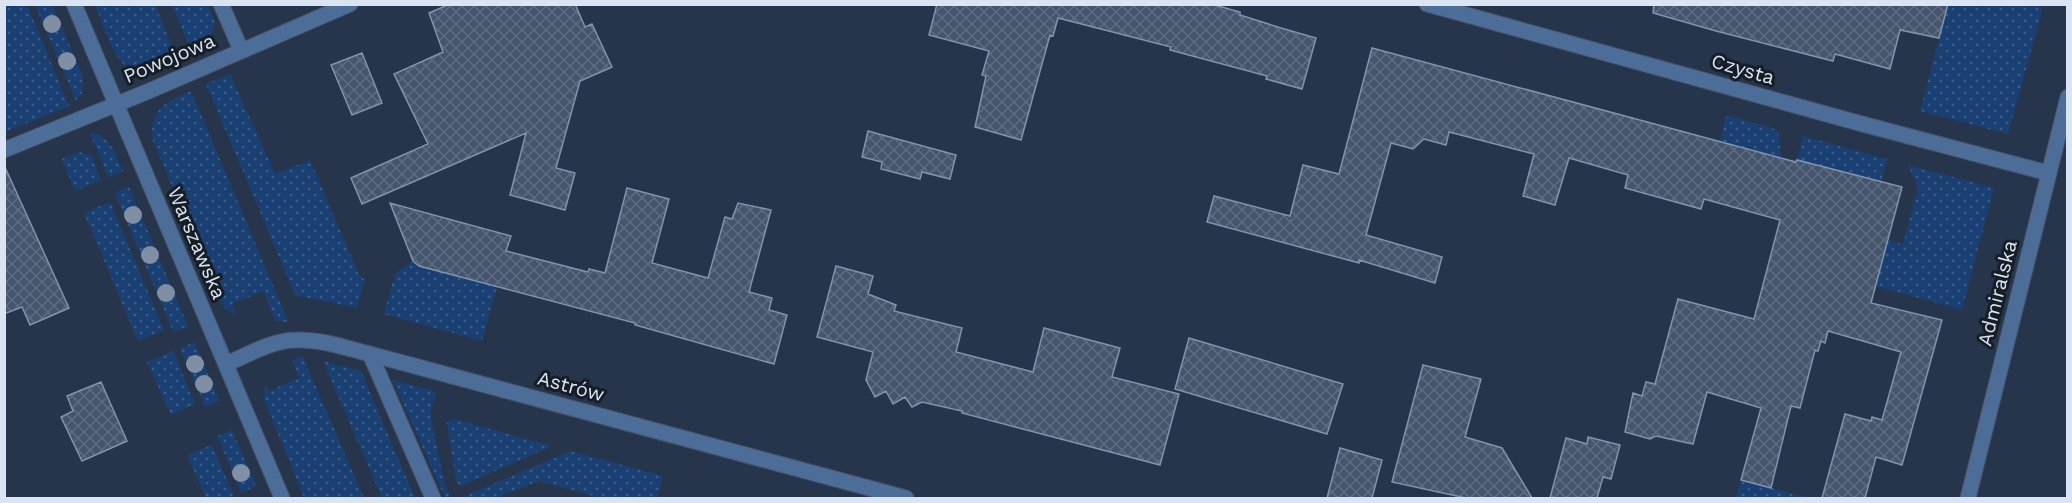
<svg xmlns="http://www.w3.org/2000/svg" width="2072" height="503" viewBox="0 0 2072 503" font-family="'Work Sans',sans-serif">
<style>
.grass{fill:url(#grass-dots)}
.building{fill:url(#building-cross-hatch);stroke:#8194ae;stroke-width:1.5}
.lines{fill:none;stroke-linecap:round;stroke-linejoin:round}
.service-casing{stroke:#435166;stroke-width:17}
.minor-casing{stroke:#435166;stroke-width:17}
.tertiary-casing{stroke:#435166;stroke-width:17}
.service{stroke:#4d6d99;stroke-width:15}
.minor{stroke:#4d6d99;stroke-width:15}
.tertiary{stroke:#4d6d99;stroke-width:15}
.tree{fill:#818fa4}
.labels{text-anchor:middle;dominant-baseline:central;stroke-width:6;stroke-linejoin:round;paint-order:stroke}
.street-label{font-size:20px;fill:#dae4f2;stroke:#161d27}
</style>
<defs>
<pattern id="grass-dots" width="8" height="8" patternUnits="userSpaceOnUse" patternTransform="scale(1.5)"><rect width="8" height="8" fill="#1a4073"/><path d="M2 2h.1M6 6h.1" fill="none" stroke="#3b5b87" stroke-width="1.8" stroke-linecap="round"/></pattern>
<pattern id="building-cross-hatch" width="8" height="8" patternUnits="userSpaceOnUse" patternTransform="scale(1.5)"><rect width="8" height="8" fill="#44556d"/><path d="M0 0l8 8M0 8l8-8" fill="none" stroke="#5e6d82"/></pattern>
</defs>
<rect width="100%" height="100%" fill="#26354b"/>
<path class="grass" d="M5,4L27,5L69,106L5,132Z
M2031,4L2043,8L2008,134L1920,111L1948,5Z
M35,5H52L82,74L83,88L81,95L76,101Z
M95,5H155L178,61C167,66 154,73 141,73C115,72 104,25 95,5Z
M172,5H207L215,23L208,44L193,55Z
M230,74L275,174L310,160L359,275L365,280L357,308L295,295L206,84Z
M191,91L288,321V322H276L263,291L232,304L237,317L225,308L220,300L153,141C148,111 166,101 191,91Z
M1726,115L1778,130L1781,158L1720,141Z
M90,133C111,136 115,153 123,171L108,177Z
M1803,136L1887,159L1881,183L1797,160Z
M79,152L91,155L101,180L75,191L62,159Z
M1908,165L1994,188L1962,310L1875,286L1811,219L1903,244L1918,188Z
M129,187L188,326L173,332L115,193Z
M110,202L164,330L138,341L84,213Z
M413,261L419,266L497,287L482,341L384,314L395,274Z
M195,342L219,401L205,407L180,348Z
M173,351L195,404L171,415L147,362Z
M303,357L364,498H304L264,399L265,385L269,391L299,378L292,360Z
M323,361L361,371L415,498H382Z
M393,380L436,392L430,413L444,481L451,498H445Z
M454,419L552,446L461,486L456,482L447,423Z
M232,430L256,486L241,493L217,436Z
M212,445L234,496L228,498H206L187,455Z
M571,451L663,476L657,498H601L539,481L495,498H466L465,496Z
M1741,480L1810,498H1736Z"/>
<path class="building" d="M450,4H575L585,27L592,24L612,67L580,81L556,168L575,173L565,210L510,195L526,133L362,204L351,178L428,144L394,74L443,52L429,13Z
M937,4H1211L1240,12V15L1281,28L1316,38L1302,89L1266,79L1267,76L1170,50L1171,47L1058,18L1053,36L1050,35L1021,140L975,127L986,76L982,75L989,51L929,35Z
M1654,4H1948L1939,38L1900,30L1890,69L1835,54L1833,61L1716,31L1653,13Z
M1372,48L1796,162L1797,160L1902,187L1871,303L1942,320L1902,465L1876,457L1865,498H1822L1845,414L1871,421L1872,417L1882,420L1901,352L1828,331L1825,343L1821,341L1818,351L1815,350L1800,408L1791,406L1771,488L1741,480L1761,408L1707,392L1693,444L1656,436L1650,439L1625,432L1633,393L1642,396L1646,382L1655,384L1678,299L1754,319L1780,220L1704,199L1701,209L1625,188L1628,175L1569,158L1555,205L1523,196L1534,154L1449,132L1446,145L1424,139L1413,149L1391,143L1366,235L1442,257L1435,283L1359,260V263L1207,222L1214,196L1290,216L1303,165L1339,174Z
M362,53L382,103L352,115L331,65Z
M868,131L956,155L950,179L922,172L920,179L881,169L882,162L862,157Z
M4,165L69,308L30,325L22,307L4,314Z
M627,188L669,199L652,263L708,278L725,217L732,219L738,203L771,210L749,292L772,298L769,310L787,315L774,364L635,325V323L419,266L413,261L390,203L511,236L506,251L588,272L589,269L605,273Z
M836,266L873,276L868,294L896,305L894,311L962,328L956,352L1033,372L1044,328L1120,348L1112,377L1179,394L1160,465L962,413V411L922,402L912,407L905,397L893,404L886,391L875,397L866,380L873,352L817,337Z
M1189,338L1343,384L1327,434L1175,389Z
M1423,365L1481,379L1465,437L1502,448L1532,498H1466L1392,482Z
M101,382L127,441L82,461L61,417L73,411L67,396Z
M1588,437L1620,445L1611,479L1603,477L1597,498H1550L1566,438L1587,444Z
M1340,448L1382,460L1372,498H1327Z"/>
<g class="lines">
<g class="service-casing">
<path id="service" d="M221,4L241,50
M370,354L433,498"/>
</g>
<g class="minor-casing">
<path id="minor" d="M1427,4L1866,125L2048,173
M4,150L149,91L350,4
M226,364C248,355 272,340 296,340C321,339 346,348 370,354L906,498
M1968,498L2068,97"/>
</g>
<g class="tertiary-casing">
<path id="tertiary" d="M74,4L282,498"/>
</g>
<use href="#service" class="service"/>
<use href="#minor" class="minor"/>
<use href="#tertiary" class="tertiary"/>
</g>
<g class="tree">
<circle cx="52" cy="24" r="9"/>
<circle cx="67" cy="61" r="9"/>
<circle cx="133" cy="215" r="9"/>
<circle cx="150" cy="255" r="9"/>
<circle cx="166" cy="293" r="9"/>
<circle cx="195" cy="364" r="9"/>
<circle cx="204" cy="384" r="9"/>
<circle cx="241" cy="473" r="9"/>
</g>
<g class="labels">
<g class="street-label">
<text transform="translate(169 58) rotate(-23)">Powojowa</text>
<text transform="translate(1743 69) rotate(16)">Czysta</text>
<text transform="translate(197 243) rotate(67)">Warszawska</text>
<text transform="translate(1997 293) rotate(-76)">Admiralska</text>
<text transform="translate(571 386) rotate(15)">Astrów</text>
</g>
</g>
<rect width="2072" height="503" fill="none" stroke="#dae4f2" stroke-width="12"/>
</svg>
